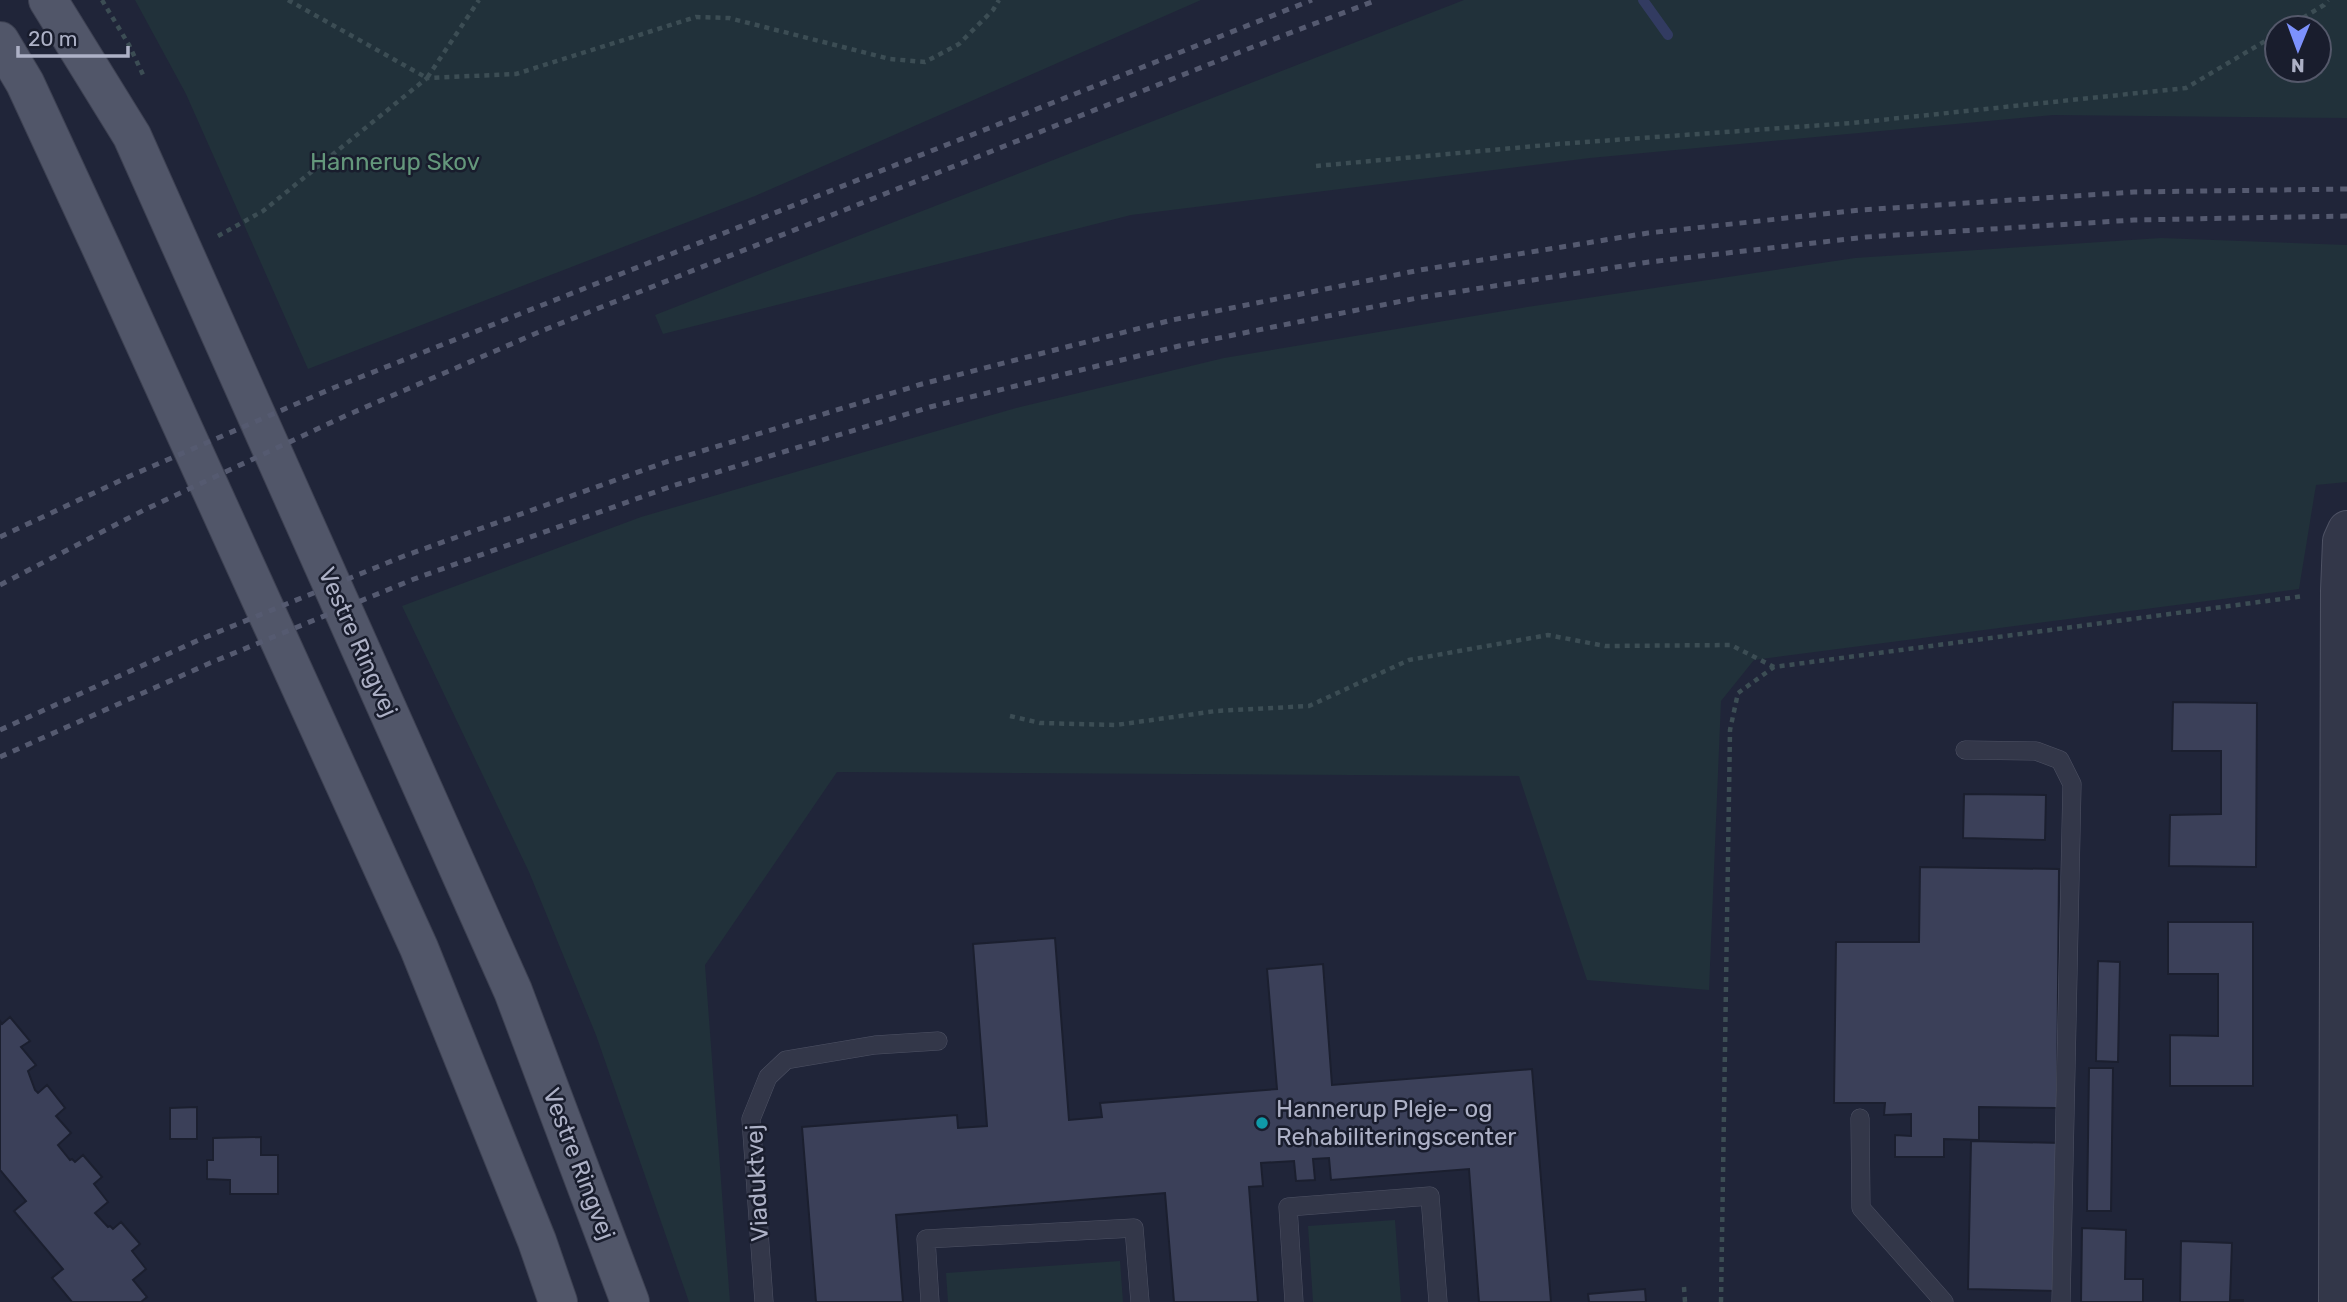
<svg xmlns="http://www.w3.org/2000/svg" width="2347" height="1302" viewBox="0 0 2347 1302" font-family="Rubik,sans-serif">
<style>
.green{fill:#21313a;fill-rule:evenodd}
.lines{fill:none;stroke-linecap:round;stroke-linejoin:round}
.stream{stroke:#323b61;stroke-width:10}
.building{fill:#3b4059;stroke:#1b1f2f;stroke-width:2}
.service-casing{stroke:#4e5264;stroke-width:19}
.tertiary-casing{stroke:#4e5264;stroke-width:40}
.primary-casing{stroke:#3d4152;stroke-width:40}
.path{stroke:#3c4d54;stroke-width:4.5;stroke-dasharray:5 5;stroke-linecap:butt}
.service{stroke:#333749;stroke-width:18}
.tertiary{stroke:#333749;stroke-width:38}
.primary{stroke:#515669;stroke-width:38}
.rail{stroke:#555a70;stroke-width:5;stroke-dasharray:7 7;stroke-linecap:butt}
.culture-dot{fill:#0f9aa8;stroke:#191d2d;stroke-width:2.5}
.labels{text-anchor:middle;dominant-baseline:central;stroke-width:5;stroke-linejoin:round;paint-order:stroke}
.park-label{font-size:24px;fill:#64977b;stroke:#191d2d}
.street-label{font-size:24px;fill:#adb1c6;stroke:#191d2d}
.poi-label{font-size:24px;fill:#adb1c6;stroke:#191d2d;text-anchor:start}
</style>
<rect width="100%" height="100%" fill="#202539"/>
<path class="green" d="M135,0H1201L755,196L308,369L186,94Z
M1464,0H2347V118L2053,115L1590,158L1131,215L663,334L655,315ZM2277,28H2319V70H2277Z
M2161,238L2347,245V482L2316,485L2299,589L1754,660L1721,701L1709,990L1587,980L1519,776L837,772L705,965L730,1302H689L596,1035L529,872L402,606L641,517L1016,408L1224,358L1527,307L1855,258Z
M1395,1220L1401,1302H1313L1308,1226Z
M1120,1261L1123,1302H948L946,1273Z"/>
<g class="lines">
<path class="stream" d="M1643,0L1668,35"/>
</g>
<path class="building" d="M2173,702L2257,703L2256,867L2169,866L2170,815L2221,814V751H2172Z
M1964,794L2046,795L2045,840L1963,838Z
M1920,867L2059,869L2057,1108L1979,1107V1140L1944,1139V1157H1895V1135L1911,1136V1114L1884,1115L1885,1103H1834L1836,942H1919Z
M2168,922H2253V1086H2170V1035L2218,1036V974H2168Z
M1055,938L1069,1120L1102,1117L1100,1103L1277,1089L1267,969L1323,964L1332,1085L1532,1069L1551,1302H1479L1469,1169L1331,1180L1329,1158L1313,1159L1315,1180L1296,1181L1294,1161L1261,1163L1263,1186L1249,1187L1258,1302H1174L1165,1193L896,1215L903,1302H816L802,1127L957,1115L958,1128L987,1126L973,944Z
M2098,961L2120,962L2118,1062L2096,1061Z
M10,1017L30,1041L21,1047L36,1065L28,1071L35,1090L38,1093L47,1085L65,1108L56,1116L71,1133L58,1145L70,1160L72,1159L75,1162L83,1155L102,1177L94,1184L108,1202L95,1213L108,1227L110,1226L113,1229L121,1222L140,1244L132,1251L146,1269L133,1280L147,1297L141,1302H72L52,1278L63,1269L14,1211L26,1201L0,1170V1021L2,1024Z
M2089,1068H2113L2111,1211H2087Z
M197,1107V1139H170V1108Z
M261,1137V1155H278V1194H230V1180L207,1179V1160H213V1138Z
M1971,1141L2061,1143L2058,1291L1968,1289Z
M2082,1228L2126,1230L2125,1279H2143V1302H2081Z
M2181,1241L2232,1243L2230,1300H2243V1302H2180Z
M1645,1289L1646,1302H1589L1588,1294Z"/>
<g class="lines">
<g class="service-casing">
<path id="service" d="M1965,750L2036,751L2060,760L2072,784L2061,1302
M1860,1118L1861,1208L1944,1302
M764,1302L751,1119L768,1077L786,1060L875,1045L938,1041
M930,1302L926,1239L1134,1228L1140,1302
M1294,1302L1288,1207L1430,1196L1438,1302"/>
</g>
<g class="tertiary-casing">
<path id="tertiary" d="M2338,1302L2340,591L2342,541L2347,530"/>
</g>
<g class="primary-casing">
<path id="primary" d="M48,0L132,136L513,991L630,1302
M0,41L25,83L105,256L419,948L537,1241L558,1302"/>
</g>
<path class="path" d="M102,0L129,45L145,79
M288,0L427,78L479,0
M2286,28L2324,5L2328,0
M1316,166L1558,144L1852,123L2186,88L2277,34
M218,236L263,211L427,78L516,74L696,17L729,18L890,59L925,62L959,44L993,10L999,0
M1010,716L1040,723L1116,725L1216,711L1309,706L1409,660L1548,635L1605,646L1731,645L1774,667
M1684,1287L1685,1302
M1721,1302L1730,730L1738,693L1774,667L2304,596"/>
<use href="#service" class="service"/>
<use href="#tertiary" class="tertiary"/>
<use href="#primary" class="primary"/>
<path class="rail" d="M0,537L130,476L333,388L1312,0
M0,585L144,510L345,416L539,332L1245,50L1377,0
M0,730L201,639L404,556L666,462L922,384L1172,320L1420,270L1648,233L1861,210L2134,192L2347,189
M0,757L210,663L414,579L672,486L930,407L1179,346L1417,298L1649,262L1866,237L2134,220L2347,216"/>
</g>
<circle class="culture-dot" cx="1262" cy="1123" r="7"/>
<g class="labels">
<g class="park-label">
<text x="395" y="162">Hannerup Skov</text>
</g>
<g class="street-label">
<text transform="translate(358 642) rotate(66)">Vestre Ringvej</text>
<text transform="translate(579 1164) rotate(69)">Vestre Ringvej</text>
<text transform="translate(757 1183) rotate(-93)">Viaduktvej</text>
</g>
<g class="poi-label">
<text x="1276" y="1109">Hannerup Pleje- og<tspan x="1276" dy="28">Rehabiliteringscenter</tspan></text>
</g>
</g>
<g transform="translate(2298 49) rotate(181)"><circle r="33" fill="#191d2d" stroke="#54586a" stroke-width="2"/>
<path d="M0-5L12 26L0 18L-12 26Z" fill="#7c91fc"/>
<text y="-10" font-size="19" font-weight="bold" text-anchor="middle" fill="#adb1c6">N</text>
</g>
<path d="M18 46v10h110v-10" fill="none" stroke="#adb1c6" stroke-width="3.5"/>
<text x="28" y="46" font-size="21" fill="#adb1c6" stroke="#191d2d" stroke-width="5" paint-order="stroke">20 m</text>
</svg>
